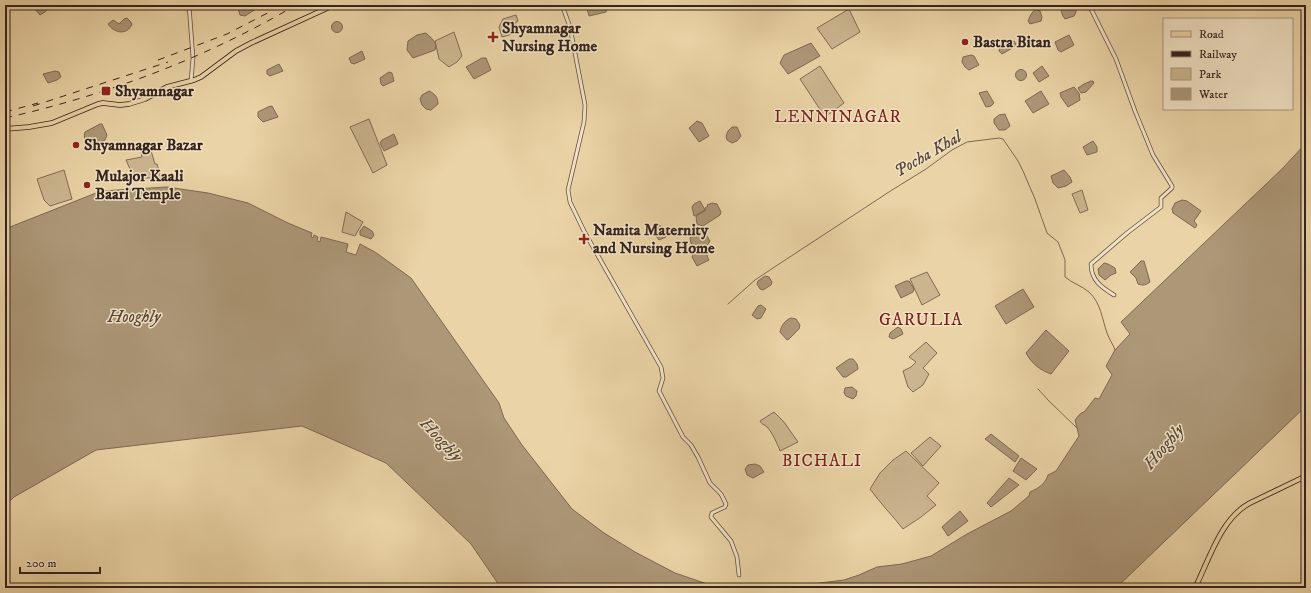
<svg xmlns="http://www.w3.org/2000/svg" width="1311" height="593" viewBox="0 0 1311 593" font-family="'IM FELL DW Pica',serif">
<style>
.green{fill:#cbb58f;stroke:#806c56}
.water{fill:#ac9777;stroke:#7c6953}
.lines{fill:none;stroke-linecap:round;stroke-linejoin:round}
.stream{stroke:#7c6953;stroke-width:1}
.minor-casing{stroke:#624f3f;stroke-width:4.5}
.major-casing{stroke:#34231d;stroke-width:5.5}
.minor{stroke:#f1e2c5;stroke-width:3}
.major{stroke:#ead3a6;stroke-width:4}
.rail{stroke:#34231d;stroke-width:1;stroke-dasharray:7 7;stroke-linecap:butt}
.poi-dot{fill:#8f2418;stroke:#f1e2c5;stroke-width:1.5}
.labels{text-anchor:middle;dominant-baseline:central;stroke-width:3;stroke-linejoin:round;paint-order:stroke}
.poi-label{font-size:16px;font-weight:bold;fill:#34231d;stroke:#f1e2c5;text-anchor:start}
.neighbourhood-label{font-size:17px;letter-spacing:1px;fill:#7a1f14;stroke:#f1e2c5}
.water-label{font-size:17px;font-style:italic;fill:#584638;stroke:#f1e2c5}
</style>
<rect width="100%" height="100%" fill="#ead3a6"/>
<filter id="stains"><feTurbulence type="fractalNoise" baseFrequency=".005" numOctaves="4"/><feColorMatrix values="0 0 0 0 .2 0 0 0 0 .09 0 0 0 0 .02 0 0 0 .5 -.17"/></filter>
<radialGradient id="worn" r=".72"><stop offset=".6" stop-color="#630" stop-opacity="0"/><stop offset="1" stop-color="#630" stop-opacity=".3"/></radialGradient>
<path class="green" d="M849,9L860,32L832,49L817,28Z
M516,15L518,21L515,23L516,27L511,30L512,34L502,37L499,27L503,19Z
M454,32L462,56L457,62L449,67L439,59L435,41Z
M820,66L844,103L825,117L800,79Z
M369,119L387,165L373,173L350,127Z
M149,144L155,164H157L161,178H134L126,160L142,157L140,146Z
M64,170L72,199L50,206L44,200L37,179Z
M1082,190L1088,210L1080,213L1072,194Z
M346,212L363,222L355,236L342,232Z
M927,272L940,295L922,305L910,279Z
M926,342L937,353L923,368L929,374L923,385L913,392L908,387L903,371L911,367L916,362L909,357Z
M774,412L784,422L798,442L780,451C778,445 772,432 767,427C764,424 762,425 760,421Z
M930,437L941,446L923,466L911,453Z
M906,451L939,483L927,496L936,505L921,517L903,529C892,515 880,503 870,489L880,473L893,460Z"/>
<path class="water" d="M36,5H51L45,12L40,15L34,8Z
M237,5H256V9L245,16L240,15Z
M586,5H608V7L606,12L589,16Z
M1067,5H1076V12L1074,16L1065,19L1063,16L1061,11L1063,7Z
M1036,9L1040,11L1042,17L1041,21L1030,24L1028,21C1030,16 1031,13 1036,9Z
M127,18L130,21L132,24C127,36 114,33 108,24L113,20L119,24L124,19Z
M331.5 27a5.5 5.5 0 1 1 11 0a5.5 5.5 0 1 1-11 0Z
M426,33C431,38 438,42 435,50L413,58L407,50L408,41L417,35Z
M1069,35L1074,45L1061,52L1058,50L1055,42Z
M1014,41L1016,44L1014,47L1002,54L999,51L1000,46L1004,42Z
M811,43L820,56L788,74L780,63L784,55Z
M362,51L365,59L354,64L351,63L349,58Z
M971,55L974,56L979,65L969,70L965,67L962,62L963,57Z
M482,58H486L491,70L474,79L466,67Z
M279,64L283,71L270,76L267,74V70Z
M1042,66L1049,76L1039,82L1033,73Z
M1015.5 75a5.5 5.5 0 1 1 11 0a5.5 5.5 0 1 1-11 0Z
M55,71L59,72L61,77L57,80L48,83L43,74Z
M389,72L392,73L394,81L383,86L381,84L380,78Z
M1091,81H1093L1094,83L1086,92L1081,93L1078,88L1084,84Z
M1074,87L1079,93L1080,100L1068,107L1061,97L1060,93Z
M429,91C435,94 438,97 438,104L431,110L426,109L422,105L420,99L422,95Z
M987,91L994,103L991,106L986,107L979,93Z
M1041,91L1049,104L1033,113L1025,101Z
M272,106L278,117L263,122L258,117V112L268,107Z
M1005,114L1010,126L1005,130H999L994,123V119L999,115Z
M697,121L702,123L709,136L699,142L689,128Z
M100,124H102L107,135L105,140L91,147C86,144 83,137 85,132Z
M732,127H737L741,136L737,141L732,143L727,140L726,136L728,131Z
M394,134L398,144L384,151L380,143L382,140Z
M1093,141L1097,147V152L1087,155L1083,147Z
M1306,143V406L1116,588H769H776L789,584L804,585L844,580L859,575L877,567L902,564L931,556L967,534L1011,511L1029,496L1030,492C1039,488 1045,484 1048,475L1056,471L1079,436L1075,420L1080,414L1085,411L1095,398L1099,399L1112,375L1106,366L1115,350L1130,334L1121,322L1283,168Z
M1064,170L1070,177L1072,182L1066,186L1058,188L1053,183L1051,176Z
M167,187L208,193L248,203L288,223L312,233L311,237L313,238L314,235L318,237L317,241L320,242L321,237L348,244L346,252L356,255L360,244L375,252L411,278L499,403L504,418L522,445L572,509L604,533L635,552L675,573L719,588H501L471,544L386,463L302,426L96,450L14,497L5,506V229L101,191Z
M1182,200L1187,201L1201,211L1194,221L1197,225L1195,228L1173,213L1172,209L1175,203Z
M700,201L705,210L694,216L692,207L694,204Z
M712,203L717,204L721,212L720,215L703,226L697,224L696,216L706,210L705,208L708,206L707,205Z
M660,225L666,237L659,240L651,229Z
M364,226L372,231L374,235L371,239L360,235V231Z
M702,231L705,233L710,241L706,247L697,250L692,248L690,238L698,232Z
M699,251L706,252L708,254L707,256L709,260L697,266L692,257L693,254Z
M1141,261H1144L1150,282C1146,285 1143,286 1138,284L1136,278L1130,272Z
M1104,263L1108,264L1115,268L1116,273L1111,275L1105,280L1099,275L1098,269Z
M765,276L769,277L772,282L771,285L763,290L760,289L757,284L758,281Z
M906,281H909L914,289L913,292L901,298L895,286Z
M1023,289L1034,307L1006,324L995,306Z
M761,305L766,309L761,318L757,319L752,315L758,306Z
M791,318L796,319L800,325L799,329L789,339L787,340L780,332C781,326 785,320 791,318Z
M898,327L901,329L903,334L893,339L889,337L890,333Z
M1046,330L1069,351L1051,374C1040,370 1032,364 1026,353Z
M849,359H853L857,364L858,369L846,377H843L836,368Z
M852,387L857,391L856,396L853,399L846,396L844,393L845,388Z
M991,434L1019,456L1015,462L985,439Z
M1021,458L1037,469L1026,480L1013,471Z
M755,464L760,466L764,472L753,478L747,475L745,469L748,465Z
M1009,478L1019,485L991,507L987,503Z
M960,511L968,521L948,536L942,527Z"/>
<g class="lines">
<path class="stream" d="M728,304L755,280L776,266L892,190L926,169L952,150L967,142L999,138L1003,139L1018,161L1023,171L1035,199L1047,233L1058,242L1062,252L1065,260V277C1072,283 1082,286 1089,292C1101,303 1102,319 1107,333C1109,339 1113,344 1115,350
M1038,389L1049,401L1077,428"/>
<g class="minor-casing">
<path id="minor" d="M189,5L193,58L191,81
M562,5L570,27L585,105L584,122L568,190L570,202L584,231L661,367L663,378L659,391L683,437L691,445L698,457L710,483L721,494L726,504L725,507L712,513L711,517L731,541L737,557L739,575
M1089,5L1116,59L1135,111L1153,155L1172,186V188L1161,198V207L1127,233L1091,264C1091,280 1101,287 1114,295"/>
</g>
<g class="major-casing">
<path id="major" d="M5,129L29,127L52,123L98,104L103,103L120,105L129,104L145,99L167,87L194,80L201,77L236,51L251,43L334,5
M1195,588C1209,560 1221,518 1250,503L1306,476"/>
</g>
<use href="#minor" class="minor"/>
<use href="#major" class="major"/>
<path class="rail" d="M158,60L227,34L283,5
M33,106L168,62
M5,112L38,103
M5,118C107,95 206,58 296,5
M1204,588L1205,586"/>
</g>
<g class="poi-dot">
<path d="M491 31h4v4h4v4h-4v4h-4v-4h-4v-4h4z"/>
<circle cx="965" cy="42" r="4"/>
<rect x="101" y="86" width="10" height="10" rx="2"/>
<circle cx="76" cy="145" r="4"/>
<circle cx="87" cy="185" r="4"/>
<path d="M582 233h4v4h4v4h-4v4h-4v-4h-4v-4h4z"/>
</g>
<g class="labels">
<g class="poi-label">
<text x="502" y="28">Shyamnagar<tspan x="502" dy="18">Nursing Home</tspan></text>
<text x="973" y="42">Bastra Bitan</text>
<text x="115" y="91">Shyamnagar</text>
<text x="84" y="145">Shyamnagar Bazar</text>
<text x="95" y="176">Mulajor Kaali<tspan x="95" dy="18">Baari Temple</tspan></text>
<text x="593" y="230">Namita Maternity<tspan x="593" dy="18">and Nursing Home</tspan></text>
</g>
<g class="neighbourhood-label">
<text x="838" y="117">LENNINAGAR</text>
<text x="921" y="320">GARULIA</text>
<text x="822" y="461">BICHALI</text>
</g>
<g class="water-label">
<text transform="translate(928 154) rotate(-30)">Pocha Khal</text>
<text x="134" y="317">Hooghly</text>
<text transform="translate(441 440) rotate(47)">Hooghly</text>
<text transform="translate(1164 447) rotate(-50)">Hooghly</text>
</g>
</g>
<rect width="1311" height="593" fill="none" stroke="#ead3a6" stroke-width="20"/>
<rect x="6" y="6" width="1299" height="581" fill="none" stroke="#34231d" stroke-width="2"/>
<rect x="10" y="10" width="1291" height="573" fill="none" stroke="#34231d"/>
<rect x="1163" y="18" width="130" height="92" fill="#f1e2c5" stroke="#a59682"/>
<rect x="1171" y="31" width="20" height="6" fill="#ead3a6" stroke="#a59682"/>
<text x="1199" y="38" font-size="12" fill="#34231d">Road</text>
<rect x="1171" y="51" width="20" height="6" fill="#34231d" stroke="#a59682"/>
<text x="1199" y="58" font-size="12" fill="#34231d">Railway</text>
<rect x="1171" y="68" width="20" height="12" fill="#cbb58f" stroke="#a59682"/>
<text x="1199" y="78" font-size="12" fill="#34231d">Park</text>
<rect x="1171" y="88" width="20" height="12" fill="#ac9777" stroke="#a59682"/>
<text x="1199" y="98" font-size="12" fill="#34231d">Water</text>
<path d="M20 567v6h80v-6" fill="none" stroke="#34231d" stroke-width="2"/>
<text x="26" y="567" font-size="12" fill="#34231d" stroke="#f1e2c5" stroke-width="3" paint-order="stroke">200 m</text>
<rect width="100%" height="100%" filter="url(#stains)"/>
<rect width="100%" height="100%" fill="url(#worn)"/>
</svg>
